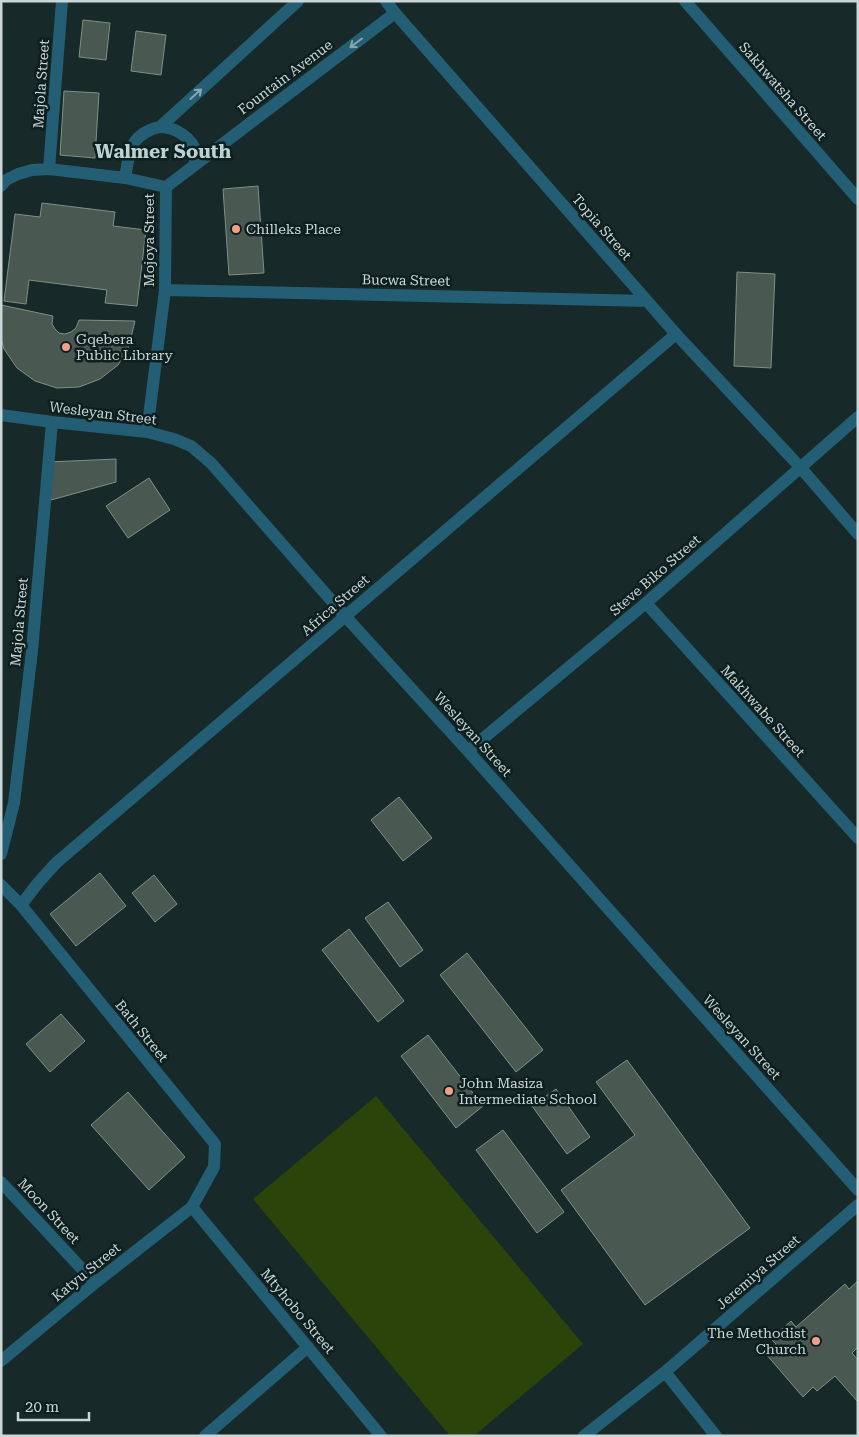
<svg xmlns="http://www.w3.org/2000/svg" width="859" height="1437" viewBox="0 0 859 1437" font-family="'Roboto Serif',serif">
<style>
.green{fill:#2a440a}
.building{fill:#495951;stroke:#7f9087}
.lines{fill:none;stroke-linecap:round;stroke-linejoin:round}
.minor{stroke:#235e75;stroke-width:12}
.oneway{stroke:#88a6af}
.poi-dot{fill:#f49e88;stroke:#0d1f1f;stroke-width:2}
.labels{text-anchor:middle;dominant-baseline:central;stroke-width:5;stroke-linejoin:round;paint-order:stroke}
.street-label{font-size:14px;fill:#cbd6d6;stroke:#0d1f1f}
.poi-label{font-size:14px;fill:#cbd6d6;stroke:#0d1f1f;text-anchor:start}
.district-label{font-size:19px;font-weight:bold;fill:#bcd2d2;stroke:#0d1f1f}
</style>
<rect width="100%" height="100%" fill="#172929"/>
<path class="green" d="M376,1096L583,1344L474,1436H450L253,1199Z"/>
<path class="building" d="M83,20L110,23L106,60L79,57Z
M136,31L166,35L161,75L131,71Z
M64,91L99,93L95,158L60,155Z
M258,186L264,273L229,275L223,189Z
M42,203L115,212L113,226L146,230L137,306L105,303L107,290L29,280L26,304L4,301L15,214L40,217Z
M737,272L775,274L771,368L734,366Z
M1,305L53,316L52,324L55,329L59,333L65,334L71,332L76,328L79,320L135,321L129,346L118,365L100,379L79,387L57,388L35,381L17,368L4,349L1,339Z
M116,459V482L51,500L48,462Z
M149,478L170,510L128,538L106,506Z
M399,797L432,838L403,861L371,820Z
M100,873L126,906L76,946L50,914Z
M154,875L177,904L155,922L132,893Z
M388,902L423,950L400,967L365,918Z
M349,929L404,1001L378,1022L322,950Z
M467,953L543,1050L516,1072L440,975Z
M61,1014L85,1041L50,1072L26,1044Z
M428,1035L483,1106L456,1128L401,1056Z
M627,1060L750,1228L645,1305L561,1190L635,1135L596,1082Z
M556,1089L590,1137L567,1154L532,1106Z
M128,1092L185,1157L149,1190L91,1125Z
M503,1130L564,1212L537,1233L476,1150Z
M858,1281V1347L852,1353L858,1360V1402L835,1376L817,1391L813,1387L803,1397L765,1353L776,1344L771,1339L791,1321L796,1327L845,1284L849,1289Z"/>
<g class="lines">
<path class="minor" d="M386,1L395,13L676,334L800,467L858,534
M685,1L858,199
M160,127L298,1
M49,169L62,1
M125,178C127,166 129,150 136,140C141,134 152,128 160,127C175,127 193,138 196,153C196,157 195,162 194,165
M1,186L6,180L18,174L32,170L49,169L125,178L166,187L165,290L147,432
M166,187L395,13
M165,290L647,301
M1,415L52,422L147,432L174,439L191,446L211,463L345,616L468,751L858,1190
M646,603L858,838
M468,751L646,603L858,417
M1,854L14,803L32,651L52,422
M1,885L21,905L215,1144L214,1167L192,1207L95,1283L1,1361
M21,905L38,883L56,863L676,334
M1,1182L95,1283
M192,1207L381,1436
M665,1372L716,1436
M205,1436L308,1347
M584,1436L665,1372L858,1205"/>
</g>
<defs><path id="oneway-shaft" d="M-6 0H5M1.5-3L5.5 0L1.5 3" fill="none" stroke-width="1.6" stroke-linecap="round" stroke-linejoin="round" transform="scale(1.25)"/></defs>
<g class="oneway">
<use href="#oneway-shaft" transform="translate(356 43) rotate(143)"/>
<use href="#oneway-shaft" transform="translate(196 94) rotate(-42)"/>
</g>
<g class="poi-dot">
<circle cx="236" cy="229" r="5"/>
<circle cx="66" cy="347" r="5"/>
<circle cx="449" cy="1091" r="5"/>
<circle cx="816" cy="1341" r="5"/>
</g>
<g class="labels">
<g class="street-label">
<text transform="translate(285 77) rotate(-37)">Fountain Avenue</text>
<text transform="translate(41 84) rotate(-86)">Majola Street</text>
<text transform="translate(783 91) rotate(49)">Sakhwatsha Street</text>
<text transform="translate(602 227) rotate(49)">Topia Street</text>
<text transform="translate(149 240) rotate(-90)">Mojoya Street</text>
<text transform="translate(406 280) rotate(1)">Bucwa Street</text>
<text transform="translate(103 413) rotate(7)">Wesleyan Street</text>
<text transform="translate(655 575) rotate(-41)">Steve Biko Street</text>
<text transform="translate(335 605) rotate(-41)">Africa Street</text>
<text transform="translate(19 622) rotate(-85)">Majola Street</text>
<text transform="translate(763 711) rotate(48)">Makhwabe Street</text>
<text transform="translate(473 734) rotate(48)">Wesleyan Street</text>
<text transform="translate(142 1031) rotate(51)">Bath Street</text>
<text transform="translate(742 1037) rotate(48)">Wesleyan Street</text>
<text transform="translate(49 1211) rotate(47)">Moon Street</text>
<text transform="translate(86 1272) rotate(-39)">Katyu Street</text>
<text transform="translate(758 1272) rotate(-41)">Jeremiya Street</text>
<text transform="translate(298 1311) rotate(50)">Mtyhobo Street</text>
</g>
<g class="poi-label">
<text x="246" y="229">Chilleks Place</text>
<text x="76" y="339">Gqebera<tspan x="76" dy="16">Public Library</tspan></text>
<text x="459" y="1083">John Masiza<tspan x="459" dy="16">Intermediate School</tspan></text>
<text x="806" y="1333" text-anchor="end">The Methodist<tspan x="806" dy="16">Church</tspan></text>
</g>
<g class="district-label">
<text x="163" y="151">Walmer South</text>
</g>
</g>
<rect width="859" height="1437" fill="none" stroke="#cbd6d6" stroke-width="5"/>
<path d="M18 1412v8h71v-8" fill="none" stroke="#cbd6d6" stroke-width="2.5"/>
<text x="25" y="1412" font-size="15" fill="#cbd6d6" stroke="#0d1f1f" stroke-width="4" paint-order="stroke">20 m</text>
</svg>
